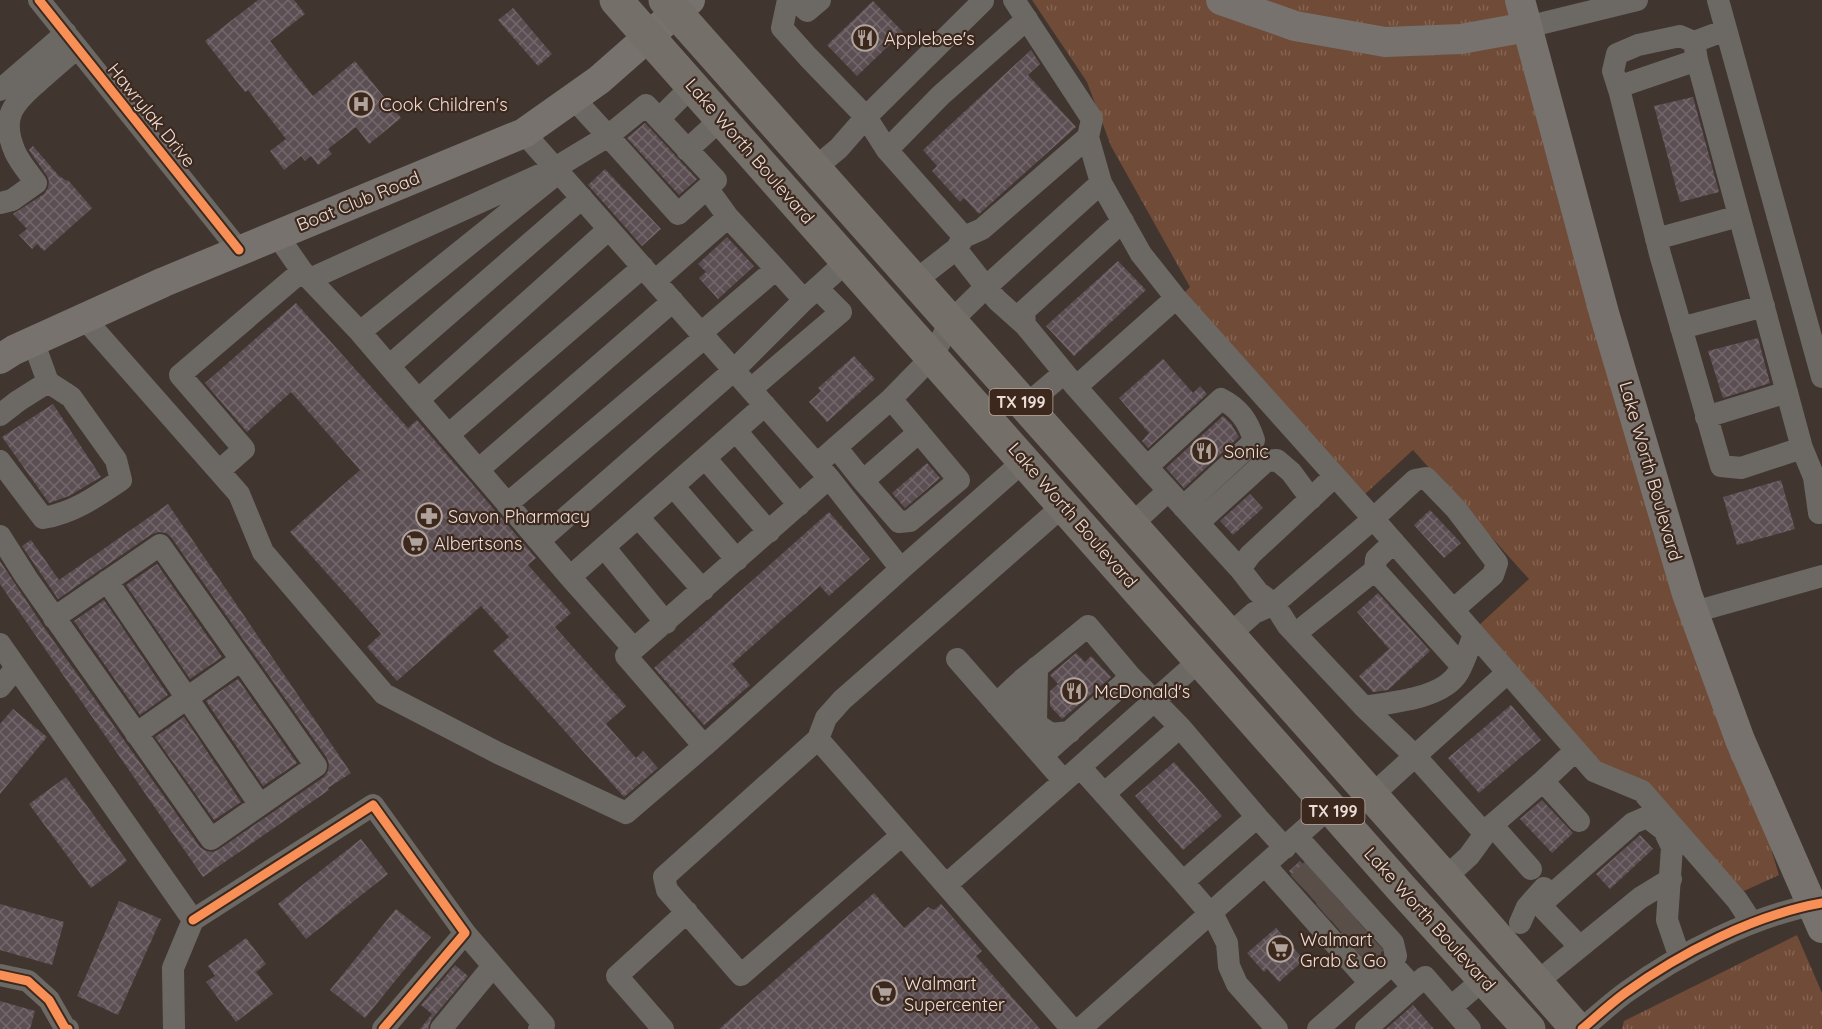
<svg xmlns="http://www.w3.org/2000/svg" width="1822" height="1029" viewBox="0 0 1822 1029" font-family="Quicksand,sans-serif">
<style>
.grass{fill:url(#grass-tufts)}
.building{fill:url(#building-cross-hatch)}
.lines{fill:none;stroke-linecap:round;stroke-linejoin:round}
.minor-tunnel{stroke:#5a4e48;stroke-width:22;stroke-dasharray:22 11;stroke-linecap:butt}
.minor{stroke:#6c6965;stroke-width:22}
.major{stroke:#77726d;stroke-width:30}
.highway{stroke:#746f69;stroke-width:33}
.cycleway-casing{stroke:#3d281d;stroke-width:13}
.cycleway{stroke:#f78f57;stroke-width:9}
.labels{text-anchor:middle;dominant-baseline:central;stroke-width:4.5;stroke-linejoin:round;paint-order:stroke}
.shield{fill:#3d281d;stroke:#b8a79f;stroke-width:1.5}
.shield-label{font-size:16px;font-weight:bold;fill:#ecded7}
.poi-label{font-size:18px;fill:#ecded7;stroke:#3d281d;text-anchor:start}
.street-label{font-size:18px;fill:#ecded7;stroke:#3d281d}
</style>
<defs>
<pattern id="grass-tufts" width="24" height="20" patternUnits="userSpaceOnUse" patternTransform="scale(1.5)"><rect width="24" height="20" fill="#704b37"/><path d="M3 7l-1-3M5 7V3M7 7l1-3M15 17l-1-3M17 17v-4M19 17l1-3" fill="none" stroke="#856453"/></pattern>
<pattern id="building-cross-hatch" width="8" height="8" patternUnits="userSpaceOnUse" patternTransform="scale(1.5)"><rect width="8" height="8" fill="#5c4f54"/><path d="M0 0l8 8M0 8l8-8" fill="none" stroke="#74686c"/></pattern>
</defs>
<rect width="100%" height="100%" fill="#40352f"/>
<path class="grass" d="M1032,0H1512L1779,875L1744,891L1600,764L1477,627L1529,579L1413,450L1364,495L1184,293L1190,287L1111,146L1087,82Z
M1797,935L1822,993V1029H1622L1624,1021Z"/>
<path class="building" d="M258,0H294L305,14L270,41L313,96L355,61L401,118L369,144L356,127L328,149L332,154L318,165L311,156L305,161L301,156L284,170L270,151L286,139L248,90L245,92L205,41Z
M873,1L903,32L857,76L827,45Z
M513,8L552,54L538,66L498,20Z
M1031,50L1040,64L1028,75L1076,127L979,214L964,198L960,202L932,171L937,166L923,150Z
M1693,97L1719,192L1680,202L1654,106Z
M645,123L697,179L679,195L627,138Z
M33,146L59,176L67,181L68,180L92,208L44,251L37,244L32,249L19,235L27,229L13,214L44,194L48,188L49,181L47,176L29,150Z
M605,169L661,229L642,246L588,185Z
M727,237L754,266L718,299L699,278L706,272L698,264Z
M1118,261L1146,290L1074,356L1046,326Z
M296,303L408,428L417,420L536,558L528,565L571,613L555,627L626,706L606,724L636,758L643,751L658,768L624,797L493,651L509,637L481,606L397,681L367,647L381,634L290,532L360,470L291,392L247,432L205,383Z
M1758,338L1770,383L1723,398L1708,351Z
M854,356L875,379L827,422L809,402L821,391L818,388Z
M1163,359L1193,393L1200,386L1207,394L1148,448L1142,441L1149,433L1119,398Z
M53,404L101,477L69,496L49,503L2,437Z
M1223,416L1231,424L1239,437L1184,488L1166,468Z
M927,463L940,478L905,508L892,493Z
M1781,480L1795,529L1737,545L1723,497Z
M1250,494L1263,508L1233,535L1220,521Z
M168,504L351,773L328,788L329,790L203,877L0,584V561L43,626L200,847L206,851L213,852L218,850L324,777L328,771L329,764L327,758L171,537L166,533L159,532L152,534L58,599L22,546L31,540L59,580Z
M1430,510L1461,543L1444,558L1414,525Z
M829,512L870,559L829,596L820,586L732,664L750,685L704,725L654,668Z
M157,564L222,657L190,679L126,585Z
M1378,593L1430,651L1388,690L1373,692L1359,676L1389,649L1357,612Z
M104,600L168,695L140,715L74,621Z
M1076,653L1085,662L1091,656L1111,677L1062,719L1050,706V691L1058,684L1050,675Z
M238,679L297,763L263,786L206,701Z
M1511,705L1541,740L1479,793L1448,758Z
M13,709L47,737L0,794V724Z
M184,717L241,802L214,820L155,737Z
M1174,762L1222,816L1183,850L1135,796Z
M66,777L127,861L91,888L29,804Z
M1542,800L1573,833L1552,853L1520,819Z
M1640,835L1653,849L1610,889L1596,874Z
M361,839L388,874L306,939L278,904Z
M1300,861L1381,949V956L1371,964L1289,871Z
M874,893L904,928L928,907L934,910L941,904L982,951L976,956L1040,1029H719Z
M119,901L161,919L118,1015L77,996Z
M0,904L64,922L52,965L0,950Z
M396,909L431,937L365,1018L330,990Z
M1276,928L1304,960L1279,982L1267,969L1264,972L1247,953Z
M246,938L266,964L256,972L273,994L236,1022L206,982L215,976L208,966Z
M455,965L468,976L431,1020L428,1029H420L432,1014L421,1005Z
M0,1001L35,1011L30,1029H0Z
M1413,1005L1434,1029H1386Z"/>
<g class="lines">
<path class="minor-tunnel" d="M1298,883L1313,869
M1311,897L1326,884
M1323,912L1338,899
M1336,926L1351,913
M1348,941L1363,927
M1361,956L1376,942"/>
<path class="minor" d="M39,0L239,250
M788,0L782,28L808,57L866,117L983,1
M795,0L807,11L820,0
M1014,0L1092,119L1088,137L982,229L964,237L887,150L941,95L1027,19
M1718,0L1822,377
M1527,27L1637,0
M1726,30L1694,42L1697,60L1802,448L1814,477L1819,513L1822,512
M1694,42L1680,36L1638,45L1617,54L1613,71L1620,93L1660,254L1721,466L1741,468L1802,448
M1618,87L1697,60
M0,90L66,33
M574,99L608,136L646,105L716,180L707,188
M659,119L692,86
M1088,137L1101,183L1141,254L1176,298L1370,515L1594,771L1642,791L1737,900L1752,923
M687,150L721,119
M814,169L839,148L866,117L887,150
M0,203L12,200L36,183C29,173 20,163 15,152C0,117 13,103 39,81C51,70 64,59 77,48
M277,235L302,271L360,332L570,577L634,649L829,478L524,133
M1656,239L1739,216
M776,269L804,300
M310,279L555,168L608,136L678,214L707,188L728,217
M655,281L728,217L776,269L701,333
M915,281L956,249
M84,318L239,494L263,552L384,694L498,753L626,813L704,746
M1025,325L997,300L986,287L1101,183
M1681,328L1764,306
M360,332L553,177
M33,341L48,382
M389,366L582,198
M1076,387L1025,325L1024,311L1123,221
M751,389L841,312L817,288
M891,399L959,480L910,521L899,522L863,481L919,432
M418,400L609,229
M1025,406L1064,373
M0,415L18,401L48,382L71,397L116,460L121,480C96,497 73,513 43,518L0,461
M1706,417L1787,392
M736,431L799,505
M448,435L643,267
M836,447L863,481
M705,458L769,532
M817,464L891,399L933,356L950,322L986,287L956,249L964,237
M1147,467L1076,387L1176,298
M478,470L673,301
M219,471L244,449L180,375L302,271
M673,486L737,560
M507,504L705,337
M1183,507L1249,446L1254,440C1248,421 1239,408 1221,399L1147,467L1198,523
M638,517L703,590
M1131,525L1168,491
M0,536L26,577L211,839L316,766L160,545L54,618
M539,541L734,370L804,300L847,261
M604,547L666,623
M901,569L1025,460
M1240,569L1198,523L1266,461L1277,460L1291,472L1311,499
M1375,570L1461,665
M570,577L765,405
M107,581L260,805
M1694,612L1822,576
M1305,626L1375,570L1376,559L1394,542
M1229,635L1254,613L1274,604L1258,592L1240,569L1250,555L1335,476
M0,644L193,920L173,968L174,1028
M634,649L626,656L704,746L901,569L829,478
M957,659L1064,781L1200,660
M1037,667L1036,724L1048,732
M1023,679L1017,703L1021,713L1027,721L1051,734L1070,732
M0,687L16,668
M996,704L1023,679L1088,626L1131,677L1180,727L1257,817L1183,882L1080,767
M1364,707C1392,702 1442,699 1458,673C1465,661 1469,647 1474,634
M136,734L241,660
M818,739L1072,1029
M1576,750L1543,781L1579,821
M1042,756L1131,677
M1104,794L1180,727
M1371,796L1415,756L1364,707L1288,626L1274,604L1373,519L1415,480L1426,478L1456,509L1497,563L1493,575L1453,610
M1257,817L1285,848
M1492,825L1485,834L1415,756L1507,673
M902,835L741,975L667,890L664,877L818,739L826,718L842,700L1064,505
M1297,837L1393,943L1396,956L1392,964L1318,1029
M1265,865L1370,983
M1531,869L1492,825L1543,781
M1445,878L1469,856L1485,834
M1671,879L1640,898L1580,947L1540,905L1633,823L1647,817L1664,830L1672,847L1667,920L1680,958
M1183,882L1215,919L1227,943L1229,966L1237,984L1277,1029
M946,885L1064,781
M193,920L373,805L465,933L383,1029
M1520,923L1527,907L1544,888
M465,933L544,1025L539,1029
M0,975L28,981L49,1000L65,1028L68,1029
M1537,982L1580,947
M1413,987L1425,977L1470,1029
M1451,1007L1484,979
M441,1029L493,966
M663,1029L617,976L687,912
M1080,1029L1330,807
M1366,1029L1413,987L1392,964
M1582,1029C1596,1017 1610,1004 1625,993C1680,953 1754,915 1822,903"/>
<path class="major" d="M1221,0L1295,26L1385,42L1461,39L1527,27
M1520,0L1604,313L1687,594L1740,740L1822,928
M0,359L14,350L164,282L524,133L599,80L690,0"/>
<path class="highway" d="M616,0L1402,889L1529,1029
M665,0L1445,878L1577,1029"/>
<g class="cycleway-casing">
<path id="cycleway" d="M39,0L239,250
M193,920L373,805L465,933L383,1029
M0,975L28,981L49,1000L65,1028L68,1029
M1582,1029C1596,1017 1610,1004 1625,993C1680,953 1754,915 1822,903"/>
</g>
<use href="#cycleway" class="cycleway"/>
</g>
<defs>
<g id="restaurant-ring" transform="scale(1.35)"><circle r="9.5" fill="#3d281d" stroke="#b0a39c" stroke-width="1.5"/><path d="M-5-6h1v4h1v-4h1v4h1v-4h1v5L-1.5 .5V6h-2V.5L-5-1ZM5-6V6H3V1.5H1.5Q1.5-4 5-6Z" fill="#b0a39c"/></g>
<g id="hospital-ring" transform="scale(1.35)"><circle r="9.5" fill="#3d281d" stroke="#b0a39c" stroke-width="1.5"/><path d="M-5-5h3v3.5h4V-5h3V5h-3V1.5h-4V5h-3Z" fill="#b0a39c"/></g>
<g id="pharmacy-ring" transform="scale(1.35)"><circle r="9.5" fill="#3d281d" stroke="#b0a39c" stroke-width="1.5"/><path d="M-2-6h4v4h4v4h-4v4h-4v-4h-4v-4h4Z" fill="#b0a39c"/></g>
<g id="supermarket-ring" transform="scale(1.35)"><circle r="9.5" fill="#3d281d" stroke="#b0a39c" stroke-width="1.5"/><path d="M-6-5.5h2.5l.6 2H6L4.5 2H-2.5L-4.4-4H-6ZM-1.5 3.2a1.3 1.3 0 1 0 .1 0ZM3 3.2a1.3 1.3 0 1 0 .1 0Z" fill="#b0a39c"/></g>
</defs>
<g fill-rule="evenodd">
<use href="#restaurant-ring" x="865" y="38"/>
<use href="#hospital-ring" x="361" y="104"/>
<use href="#restaurant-ring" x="1204" y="451"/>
<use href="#pharmacy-ring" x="429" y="516"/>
<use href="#supermarket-ring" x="415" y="543"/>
<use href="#restaurant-ring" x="1074" y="691"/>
<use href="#supermarket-ring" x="1280" y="949"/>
<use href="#supermarket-ring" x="884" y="993"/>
</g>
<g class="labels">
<g class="shield">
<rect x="989.5" y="389" width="63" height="26" rx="4.5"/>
<rect x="1301.5" y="798" width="63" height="26" rx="4.5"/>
</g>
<g class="shield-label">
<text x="1021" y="402">TX 199</text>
<text x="1333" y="811">TX 199</text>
</g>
<g class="poi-label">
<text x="884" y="38">Applebee's</text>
<text x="380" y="104">Cook Children's</text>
<text x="1224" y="451">Sonic</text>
<text x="448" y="516">Savon Pharmacy</text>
<text x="434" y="543">Albertsons</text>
<text x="1094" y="691">McDonald's</text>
<text x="1300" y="939">Walmart<tspan x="1300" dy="21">Grab &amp; Go</tspan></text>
<text x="904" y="983">Walmart<tspan x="904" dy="21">Supercenter</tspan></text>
</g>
<g class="street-label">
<text transform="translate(152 115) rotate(51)">Hawrylak Drive</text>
<text transform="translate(750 151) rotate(49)">Lake Worth Boulevard</text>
<text transform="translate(358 201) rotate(-22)">Boat Club Road</text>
<text transform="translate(1651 471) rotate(74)">Lake Worth Boulevard</text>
<text transform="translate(1073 515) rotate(49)">Lake Worth Boulevard</text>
<text transform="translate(1430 919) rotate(48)">Lake Worth Boulevard</text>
</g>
</g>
</svg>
